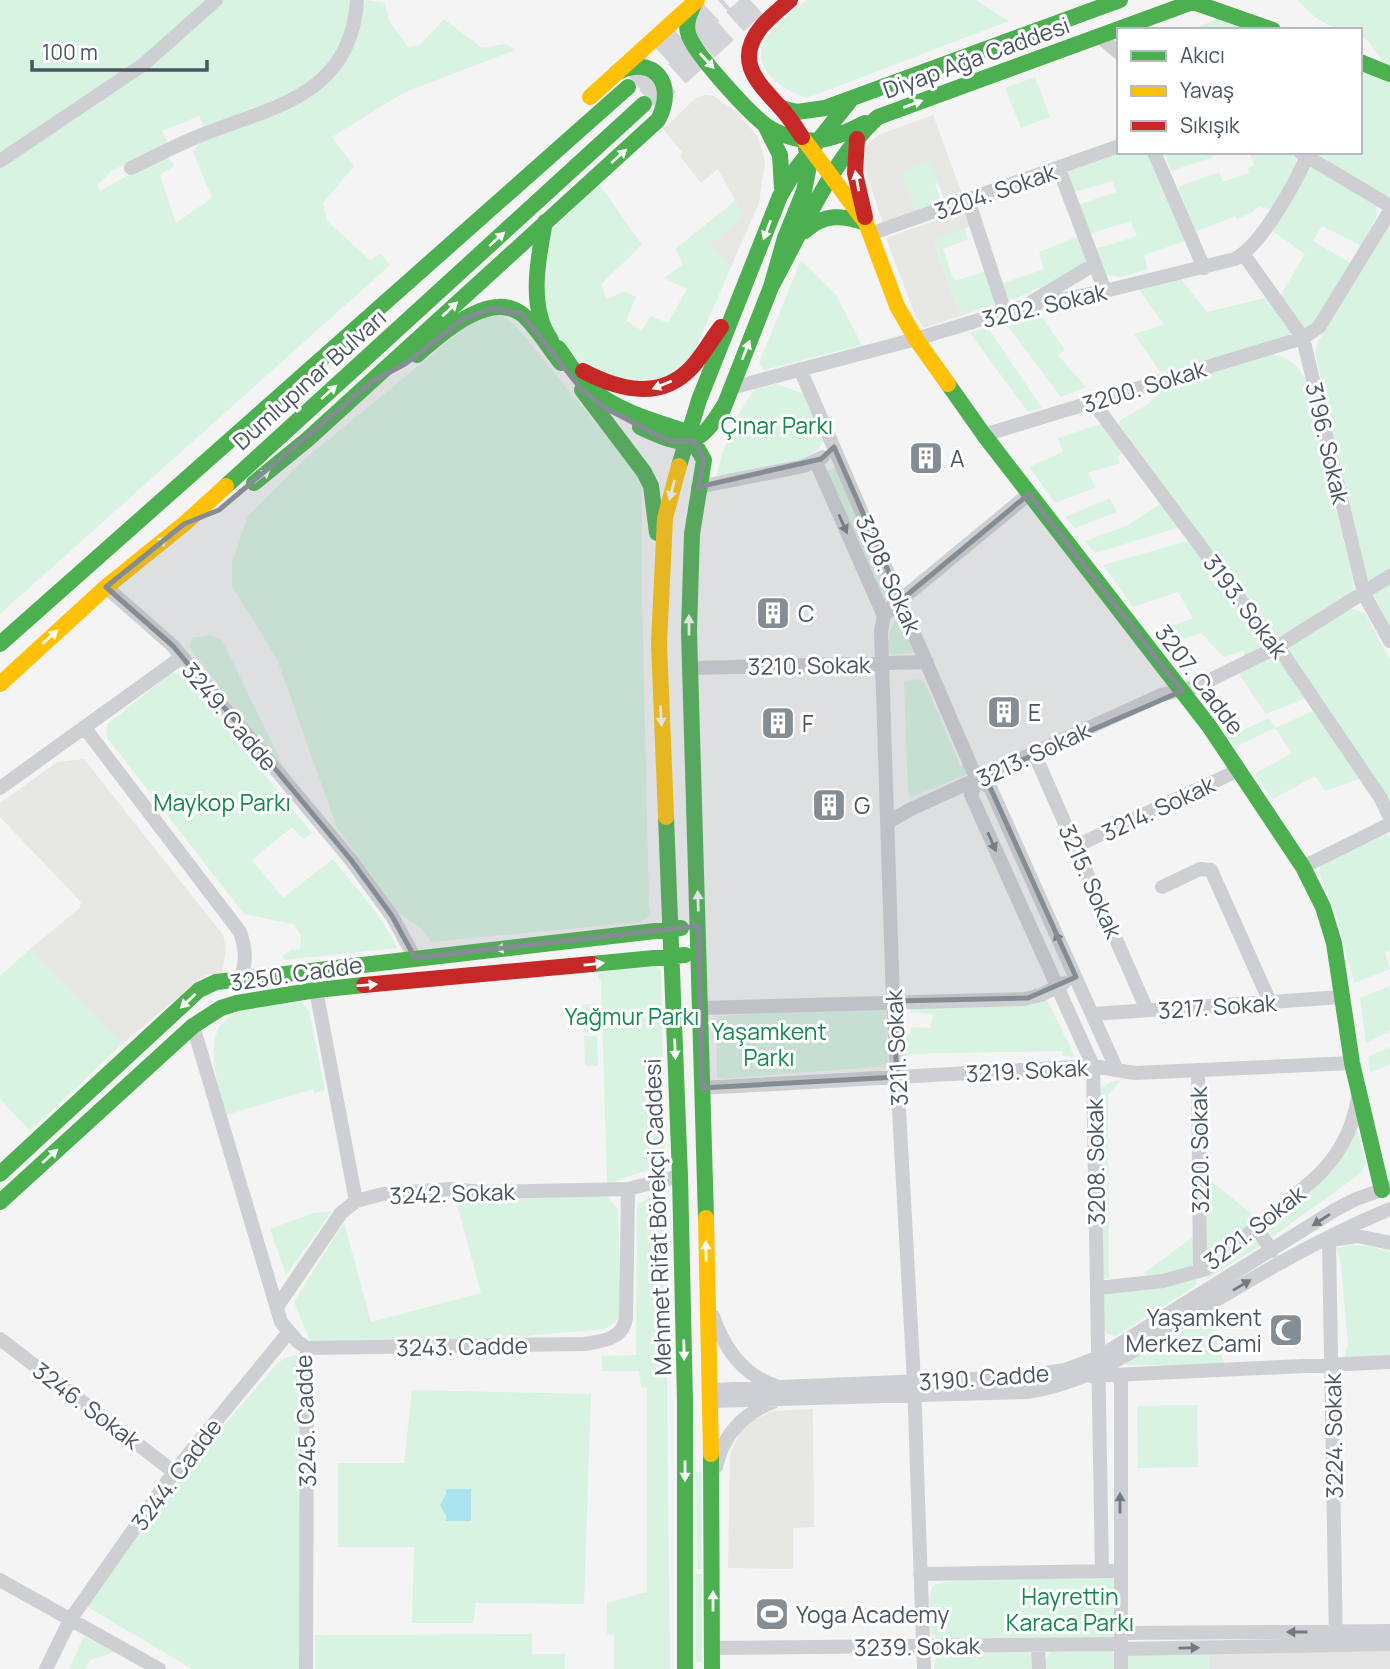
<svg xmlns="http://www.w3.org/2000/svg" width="1390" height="1669" viewBox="0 0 1390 1669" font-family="Manrope,sans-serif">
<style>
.commercial{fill:#e7e7e3}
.education{fill:#e5e5e6}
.green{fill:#d8f3e2}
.water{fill:#ace3f1}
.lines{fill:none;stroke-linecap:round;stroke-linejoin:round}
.highway-tunnel{stroke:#d2d4d7;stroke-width:26;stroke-dasharray:26 13;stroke-linecap:butt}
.street{stroke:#cdcfd2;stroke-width:14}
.fast{stroke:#4caf50;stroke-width:16}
.slow{stroke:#ffc107;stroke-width:16}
.jam{stroke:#c62828;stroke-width:16}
.oneway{fill:#f6fbf6}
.oneway2{fill:#717a83}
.marked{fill:#858d94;fill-opacity:0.2;stroke:#858d94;stroke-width:5;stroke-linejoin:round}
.labels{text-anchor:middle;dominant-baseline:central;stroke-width:6;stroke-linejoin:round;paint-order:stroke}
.street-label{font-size:23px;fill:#495661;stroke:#fff}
.park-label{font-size:23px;fill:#14884e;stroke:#fff}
.poi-label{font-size:23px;fill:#495661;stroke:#fff;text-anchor:start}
</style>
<rect width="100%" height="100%" fill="#f4f4f4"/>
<path class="commercial" d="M705,95L714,96L738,113L758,137L765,162L759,203L731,267L710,245L743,215L718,169L701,183L680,156L683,153L663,129L696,98Z
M933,115L963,196L945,202L930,161L916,214L883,223L864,167L865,152L870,142L878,135Z
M965,210L971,226L933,240L960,316L924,328L915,315L886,238Z
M84,759L223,935L226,949L222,973L205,975L122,1044L30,949L80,908L81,902L0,817V803L57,762Z
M813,1409L814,1527L793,1528V1569L728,1568L730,1455L740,1431L746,1424L773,1411Z"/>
<path class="education" d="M1390,1648V1669H1209V1651Z"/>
<path class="green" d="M0,0H351C348,22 345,49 331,67C312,93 235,118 205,129L199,116L162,131L168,144L111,171L97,186L100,191L166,154L170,161L174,163V166L160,175L176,223L212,198L193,152L202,139L325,84L352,48L361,9L366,0L385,3L389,21L408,47L420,45L444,19L482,48L506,44L515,50L403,93L332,137L354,166L323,203L327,221L370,260L381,254L390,265L0,614Z
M806,0H975L1009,21L807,98C785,91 753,72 763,44C768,30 794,10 806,0Z
M1298,0H1390V65C1375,58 1374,42 1360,35V30C1331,30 1317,22 1298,0Z
M1217,19L1252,30H1191Z
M1360,68L1390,80V199L1314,152H1360Z
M1035,77L1050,117L1021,128L1005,88Z
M1119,152H1149L1185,241L1144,255L1148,269L1121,277L1107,275L1095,249L1137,236L1131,221L1089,234L1078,205L1116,192L1113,181L1074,192L1067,170Z
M1164,152H1211L1213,157L1171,171Z
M1249,152H1290L1295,156C1301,175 1281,196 1271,211L1259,206L1253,212L1237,219L1236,216L1195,232L1178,187L1219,172L1223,182L1249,173L1248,168L1254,165Z
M930,160L938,183L935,184L942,203L916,213L901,173Z
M1310,166L1376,206L1377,215L1362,246L1322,226L1313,241L1352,264L1314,323L1306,329L1302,327L1280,296L1305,254L1270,229Z
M599,184L642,245L601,284L607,299L625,291L636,297L626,320L642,331L650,316L668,323L687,289L664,278L683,264L675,249L735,201L744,215L710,245L731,267L690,361L658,385L610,382L579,361L548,329L546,303L549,233Z
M1390,224V570L1371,583L1367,579L1315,353L1318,342Z
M964,228L968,239L943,249L954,281L987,271L996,304L960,316L933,239Z
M1079,236L1088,261L1077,270L1015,299H1008L1004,295L1001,284L1044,269L1039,252Z
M801,260L836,295L862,345L764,370L759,363Z
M1180,278L1207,312L1265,298L1289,328L1291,333L1289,338L1179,369L1160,372L1134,334L1164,325L1138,288Z
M1037,310L1065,350L1058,355L1086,387L1061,397L1004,321Z
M502,316L517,327L637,474L642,490V594L649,906L651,915L641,922L431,942L421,928L400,914L337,828L277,659L232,586V562L248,516L306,458L477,318Z
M987,327L994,337L1042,408L1028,412L970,333Z
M1270,354C1288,356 1299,365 1306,381L1353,581V591L1284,637L1271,634L1119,424L1120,420L1147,405L1164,387Z
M776,384L804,394L825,439L818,449L806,459L716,478C723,446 735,416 755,389Z
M1104,423L1124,452L1117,457L1120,463L1088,473L1096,487L1055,503L1029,467L1063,452L1058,438Z
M832,468L837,470L892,590L891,599L887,601L882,600L827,473Z
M1110,498L1117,512L1075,528L1065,517Z
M1161,504L1180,527L1095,553L1085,541L1126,526Z
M1191,540L1263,640L1259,651L1245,657L1243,651L1224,657L1201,633L1162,645L1152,634L1193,618L1178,592L1133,607L1103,565Z
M1390,582V627L1374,595L1378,589Z
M1350,608L1365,613L1390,660V801L1377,785L1289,653L1290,646Z
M903,618L918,652L892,655L889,653V633L896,619Z
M211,635L222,640L292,784L189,647L192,638Z
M1277,654L1308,697L1266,714L1237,671Z
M171,673L183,674L312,833L303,839L292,827L252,860L283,898L333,859C355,887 382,915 397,948L285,960L282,956L291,950L300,949L301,935L293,924L244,914L108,739L106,732L108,724Z
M918,679L925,683L960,765H967L968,774L912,797L908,794L904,681Z
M1317,709L1362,778L1325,791L1315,776L1273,799L1254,774L1292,753L1275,728L1235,747L1228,737L1269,718L1276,728Z
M1388,834L1390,835V951L1385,953L1390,969L1354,983L1337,916L1319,872L1321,864Z
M30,949L122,1044L30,1131L0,1099V976Z
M654,966L661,970L665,1164L607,1184L601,982L596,972Z
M1390,986V1031L1366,1043L1360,998Z
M1047,1000L1075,1057L1063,1056L1062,1051L909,1054V1064L902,1065L901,1035L911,1034V1027L931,1028L933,1014L911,1012L910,1005Z
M301,1002L309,1011L325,1090L314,1093L313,1089L226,1115C219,1087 197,1028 237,1013C256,1005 280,1005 301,1002Z
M583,1004H596L597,1032L583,1033Z
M885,1007L888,1066L717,1079V1016Z
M584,1036H597L598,1066H585Z
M1390,1047V1064L1370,1073L1368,1057Z
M1121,1080L1108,1095L1109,1278L1103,1279L1100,1089L1110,1082Z
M1357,1130L1366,1163L1360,1174L1272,1237L1267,1226L1343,1154Z
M1204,1175L1258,1219L1206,1261Z
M658,1195L665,1197L670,1669H614V1635L607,1634V1603L647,1592V1388L641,1387L639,1371H602V1356L636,1355L637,1204Z
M607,1196L618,1209L621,1317L605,1329L513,1337L315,1343L310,1341L294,1302L344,1222L371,1322L481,1293L455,1197Z
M332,1211L286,1275L270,1229L313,1213Z
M1196,1235L1195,1267L1167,1275L1145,1276L1144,1273Z
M1252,1239L1263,1244L1202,1282Z
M1352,1245L1370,1246L1390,1252V1357L1344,1359L1348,1344L1340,1257L1336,1249Z
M1198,1279L1194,1287L1116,1336L1106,1334L1103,1327L1104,1293L1165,1286Z
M1209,1317L1225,1366L1126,1365L1124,1362Z
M296,1355L303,1362L300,1669H192L86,1606L176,1481L275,1366L284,1358Z
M412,1390L591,1394L584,1604L476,1603L473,1623H412L414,1547H338V1463H404Z
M1197,1405L1198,1467L1138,1468L1137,1406Z
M696,1472H702L701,1569H697Z
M696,1574H702V1662H696Z
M1114,1578L1116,1640H937L930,1632C932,1616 924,1596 935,1584L965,1580Z
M532,1634V1654H565V1669H315V1635Z
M84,1636L115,1652L90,1660L85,1669H69Z
M1111,1651L1115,1655V1669H1044V1662L1050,1652Z
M1209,1651V1669H1128V1655Z
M940,1652H1027L1033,1656V1669H934L936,1658Z"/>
<path class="water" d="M446,1489H471V1521H446V1516L440,1505L446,1494Z"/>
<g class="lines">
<path class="highway-tunnel" d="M634,82L723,0
M648,100L759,0"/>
<path class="street" d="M1099,36L1119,53
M1154,152L1204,268
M1301,153L1390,206
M0,161L144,64L216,0
M131,168C152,158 173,147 194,138C268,107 351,99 357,0
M1059,169L1105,291
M968,200L1005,312
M870,234L1119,146
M1244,255L1303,338L1364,594L1390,641
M1033,301L1095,264
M800,369L977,780L990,787L1117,1070
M731,388L916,339L1022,307L1105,291L1235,259C1261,246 1295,184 1307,156
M1093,402L1268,637L1283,654L1380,797L1390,817
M984,435L1303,338L1319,327L1390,211
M816,462L884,616
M698,487L804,466L823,457
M106,587L173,646L351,860L392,916L415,958
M691,668L927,662
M84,727L240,932C246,950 247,962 240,979
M1034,753L1147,1010
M977,780L971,795L1093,1066L1102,1571
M0,788L182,657
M887,823L909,810L1161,695L1198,686L1277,647L1390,576
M1076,846L1239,770
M1303,867L1390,824
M1162,887L1200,869L1211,870L1270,1002
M316,990L356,1201
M701,1008L1024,999L1041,995L1064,983
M1092,1014L1342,997
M193,1026L281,1322L297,1341L307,1348L306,1669
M1198,1070L1200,1271
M702,1088L1093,1066L1135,1073L1352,1063
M1256,1227L1272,1251
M1331,1240L1358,1236L1390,1243
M1329,1241L1336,1645
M1098,1288L1163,1281L1206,1269L1312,1181C1337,1159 1353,1130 1358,1097
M277,1307L341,1213L356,1201L383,1194L450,1189L483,1192L628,1189L680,1176
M713,1316C724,1348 742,1375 776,1386
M0,1339L174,1472
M307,1348L585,1344C603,1341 623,1339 626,1318L628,1189
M1091,1376L1390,1362
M711,1390L1019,1377L1065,1370L1099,1357L1335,1210L1356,1199L1390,1187
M711,1401L1027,1392C1092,1383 1145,1343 1200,1310C1264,1271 1321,1238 1390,1209
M716,1467C723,1435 742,1414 773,1402
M920,1574L1112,1571
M0,1580L159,1669
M1121,1633L1390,1631
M1038,1645L1039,1669
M713,1648L1121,1644
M1121,1649L1390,1644
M46,1669L70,1620L174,1472L289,1332
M924,1669L914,1382L893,1001L881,631L884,616L892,607L1029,494
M1121,1669V1375"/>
<path class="fast" d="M695,2C691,11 685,22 688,33C693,53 751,115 768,127C779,134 791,138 804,140C826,143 845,133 865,123
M1193,2L1273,30
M1360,62L1390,74
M781,108L797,112L825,108L1120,0
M765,125L780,155L782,188
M545,222C538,258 528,309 551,340
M805,231C824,213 843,215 866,223
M771,287C800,234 834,156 878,117L1198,0
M558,348C568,361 576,376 589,387C617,411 653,421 688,432L704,460L692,534L689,631L706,1218
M417,355C440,335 491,288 523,315C537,328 549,348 561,363
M948,384L984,435L1209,726L1303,867L1323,907L1334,943L1352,1063L1382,1190
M582,390L644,472L651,486L657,533
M720,417L771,287L785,238L804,191L809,166L806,148
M640,427C687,449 697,450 725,404
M679,466L699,400L780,196L796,169L852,98
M254,483L308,439L658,120C677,85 655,53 616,73
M226,486L644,104
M0,644L628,87
M666,817L680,1176L685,1402V1669
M592,964L685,955
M0,1174L199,990L216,982L681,928
M0,1202L193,1026L221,1008L237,1003L316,990L364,985
M711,1454L712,1669"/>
<path class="slow" d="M590,97L697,0
M802,137L866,223L897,306L916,339L948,384
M0,684L106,587L184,524L226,486
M666,817L659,643L665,518L679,466
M706,1218L711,1454"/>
<path class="jam" d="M790,0C781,8 770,17 762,26C734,60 756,81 779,106C788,115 795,126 802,137
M857,139L855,173L865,217
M583,371C619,390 661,401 692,367C703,355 711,340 721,327
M364,985L592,964"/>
</g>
<defs><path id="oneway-solid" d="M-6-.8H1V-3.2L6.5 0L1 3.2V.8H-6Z" transform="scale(1.75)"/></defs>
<g class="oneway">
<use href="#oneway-solid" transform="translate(707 61) rotate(47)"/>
<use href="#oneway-solid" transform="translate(913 104) rotate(-20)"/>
<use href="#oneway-solid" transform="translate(619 156) rotate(-42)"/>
<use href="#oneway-solid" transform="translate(857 181) rotate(-100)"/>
<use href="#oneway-solid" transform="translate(767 230) rotate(111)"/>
<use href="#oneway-solid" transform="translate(497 239) rotate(-42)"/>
<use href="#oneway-solid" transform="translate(450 309) rotate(-43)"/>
<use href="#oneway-solid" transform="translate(746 350) rotate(-68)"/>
<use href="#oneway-solid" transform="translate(662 385) rotate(158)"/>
<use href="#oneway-solid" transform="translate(329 392) rotate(-42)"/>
<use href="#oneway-solid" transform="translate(262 476) rotate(-39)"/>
<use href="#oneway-solid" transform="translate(672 490) rotate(105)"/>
<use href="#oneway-solid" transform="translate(159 544) rotate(-39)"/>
<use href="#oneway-solid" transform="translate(689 625) rotate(-90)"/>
<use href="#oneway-solid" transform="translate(50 637) rotate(-42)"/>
<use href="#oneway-solid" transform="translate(661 716) rotate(87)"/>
<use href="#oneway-solid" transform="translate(698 901) rotate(-92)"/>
<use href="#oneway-solid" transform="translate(505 948) rotate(173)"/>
<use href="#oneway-solid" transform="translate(594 964) rotate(-6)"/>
<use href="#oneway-solid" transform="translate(367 985) rotate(-5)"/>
<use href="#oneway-solid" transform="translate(188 1001) rotate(137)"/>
<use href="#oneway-solid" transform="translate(675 1049) rotate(88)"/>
<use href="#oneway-solid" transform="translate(50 1156) rotate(-42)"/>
<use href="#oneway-solid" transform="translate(706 1251) rotate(-91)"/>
<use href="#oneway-solid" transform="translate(684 1350) rotate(89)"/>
<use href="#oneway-solid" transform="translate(685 1471) rotate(90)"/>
<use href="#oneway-solid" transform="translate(713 1601) rotate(-90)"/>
</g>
<g class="oneway2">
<use href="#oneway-solid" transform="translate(843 524) rotate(66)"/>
<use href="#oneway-solid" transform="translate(992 842) rotate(66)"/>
<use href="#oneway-solid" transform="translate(1059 941) rotate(-114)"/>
<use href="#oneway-solid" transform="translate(1321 1220) rotate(147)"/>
<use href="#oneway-solid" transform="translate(1242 1285) rotate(-31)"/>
<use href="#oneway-solid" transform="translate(1120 1503) rotate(-90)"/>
<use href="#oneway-solid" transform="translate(1297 1632) rotate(180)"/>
<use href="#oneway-solid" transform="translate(1189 1648) rotate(-1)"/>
</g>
<path class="marked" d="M492,308L522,314L581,389L607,409L669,441H695L704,460L698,487L821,459L834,447L901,600L1029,494L1182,691L985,776L1076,977L1028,998L893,1001L897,1077L702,1088L698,926L415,958L392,916L351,860L173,646L106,587L184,524L219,510L371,382L405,364L464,318Z"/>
<defs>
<g id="building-square" transform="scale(1.75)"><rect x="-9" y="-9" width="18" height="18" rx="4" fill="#858d94" stroke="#fff"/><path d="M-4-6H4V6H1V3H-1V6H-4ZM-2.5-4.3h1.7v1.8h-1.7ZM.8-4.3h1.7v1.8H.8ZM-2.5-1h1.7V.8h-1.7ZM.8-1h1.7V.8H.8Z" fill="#fff"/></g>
<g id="mosque-square" transform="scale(1.75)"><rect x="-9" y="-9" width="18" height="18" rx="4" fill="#858d94" stroke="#fff"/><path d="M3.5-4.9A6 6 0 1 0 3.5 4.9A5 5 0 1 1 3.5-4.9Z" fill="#fff"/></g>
<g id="stadium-square" transform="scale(1.75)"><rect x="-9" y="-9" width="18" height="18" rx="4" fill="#858d94" stroke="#fff"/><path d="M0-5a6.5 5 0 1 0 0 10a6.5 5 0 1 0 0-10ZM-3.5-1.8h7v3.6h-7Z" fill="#fff"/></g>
</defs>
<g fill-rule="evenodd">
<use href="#building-square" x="926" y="458"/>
<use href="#building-square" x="773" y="613"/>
<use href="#building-square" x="1004" y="712"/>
<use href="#building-square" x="778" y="723"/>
<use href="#building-square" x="829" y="805"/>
<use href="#mosque-square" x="1286" y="1330"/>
<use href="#stadium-square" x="772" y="1614"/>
</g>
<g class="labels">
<g class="street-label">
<text transform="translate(976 57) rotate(-20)">Diyap Ağa Caddesi</text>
<text transform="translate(995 191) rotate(-19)">3204. Sokak</text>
<text transform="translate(1044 305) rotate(-13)">3202. Sokak</text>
<text transform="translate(309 379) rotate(-42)">Dumlupınar Bulvarı</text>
<text transform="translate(1144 386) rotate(-17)">3200. Sokak</text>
<text transform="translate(1328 443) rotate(77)">3196. Sokak</text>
<text transform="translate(889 574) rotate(66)">3208. Sokak</text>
<text transform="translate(1246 606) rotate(53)">3193. Sokak</text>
<text transform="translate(809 665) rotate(-1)">3210. Sokak</text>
<text transform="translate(1200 679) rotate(53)">3207. Cadde</text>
<text transform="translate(230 716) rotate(50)">3249. Cadde</text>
<text transform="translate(1033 754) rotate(-25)">3213. Sokak</text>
<text transform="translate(1158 808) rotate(-25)">3214. Sokak</text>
<text transform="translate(1091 881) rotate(66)">3215. Sokak</text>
<text transform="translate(296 973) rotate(-8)">3250. Cadde</text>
<text transform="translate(1217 1006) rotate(-4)">3217. Sokak</text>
<text transform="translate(896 1048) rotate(-93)">3211. Sokak</text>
<text transform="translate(1027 1070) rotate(-3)">3219. Sokak</text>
<text transform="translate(1199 1150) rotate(-91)">3220. Sokak</text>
<text transform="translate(1095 1162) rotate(-91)">3208. Sokak</text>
<text transform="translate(452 1193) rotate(-2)">3242. Sokak</text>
<text transform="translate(657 1217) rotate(-92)">Mehmet Rifat Börekçi Caddesi</text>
<text transform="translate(1254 1227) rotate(-38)">3221. Sokak</text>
<text transform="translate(462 1346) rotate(-1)">3243. Cadde</text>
<text transform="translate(984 1377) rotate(-4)">3190. Cadde</text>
<text transform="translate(87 1405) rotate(37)">3246. Sokak</text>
<text transform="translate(305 1421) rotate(-92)">3245. Cadde</text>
<text transform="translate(1333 1436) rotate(-91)">3224. Sokak</text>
<text transform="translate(176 1474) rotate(-53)">3244. Cadde</text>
<text transform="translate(917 1646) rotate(-1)">3239. Sokak</text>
</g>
<g class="park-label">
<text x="777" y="425">Çınar Parkı</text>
<text x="222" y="802">Maykop Parkı</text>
<text x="632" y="1016">Yağmur Parkı</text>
<text x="769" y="1031">Yaşamkent<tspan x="769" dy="26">Parkı</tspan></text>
<text x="1070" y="1596">Hayrettin<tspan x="1070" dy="26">Karaca Parkı</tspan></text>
</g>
<g class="poi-label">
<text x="950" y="458">A</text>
<text x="798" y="613">C</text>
<text x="1028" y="712">E</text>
<text x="802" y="723">F</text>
<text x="854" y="805">G</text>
<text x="1262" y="1317" text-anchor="end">Yaşamkent<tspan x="1262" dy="26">Merkez Cami</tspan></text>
<text x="796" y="1614">Yoga Academy</text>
</g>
</g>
<rect x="1117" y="28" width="245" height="126" fill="#ffffff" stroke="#b6bbc0" stroke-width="2"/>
<rect x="1131" y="51" width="35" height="10" fill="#4caf50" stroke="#b6bbc0" stroke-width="2"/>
<text x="1180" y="63" font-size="21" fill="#495661">Akıcı</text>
<rect x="1131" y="86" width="35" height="10" fill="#ffc107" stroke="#b6bbc0" stroke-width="2"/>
<text x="1180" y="98" font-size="21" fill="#495661">Yavaş</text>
<rect x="1131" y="121" width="35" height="10" fill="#c62828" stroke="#b6bbc0" stroke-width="2"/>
<text x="1180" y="133" font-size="21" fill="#495661">Sıkışık</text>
<path d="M32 60v10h175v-10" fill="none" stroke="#495661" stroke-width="3.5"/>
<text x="42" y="60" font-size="21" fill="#495661" stroke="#ffffff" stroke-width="5" paint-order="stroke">100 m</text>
</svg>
